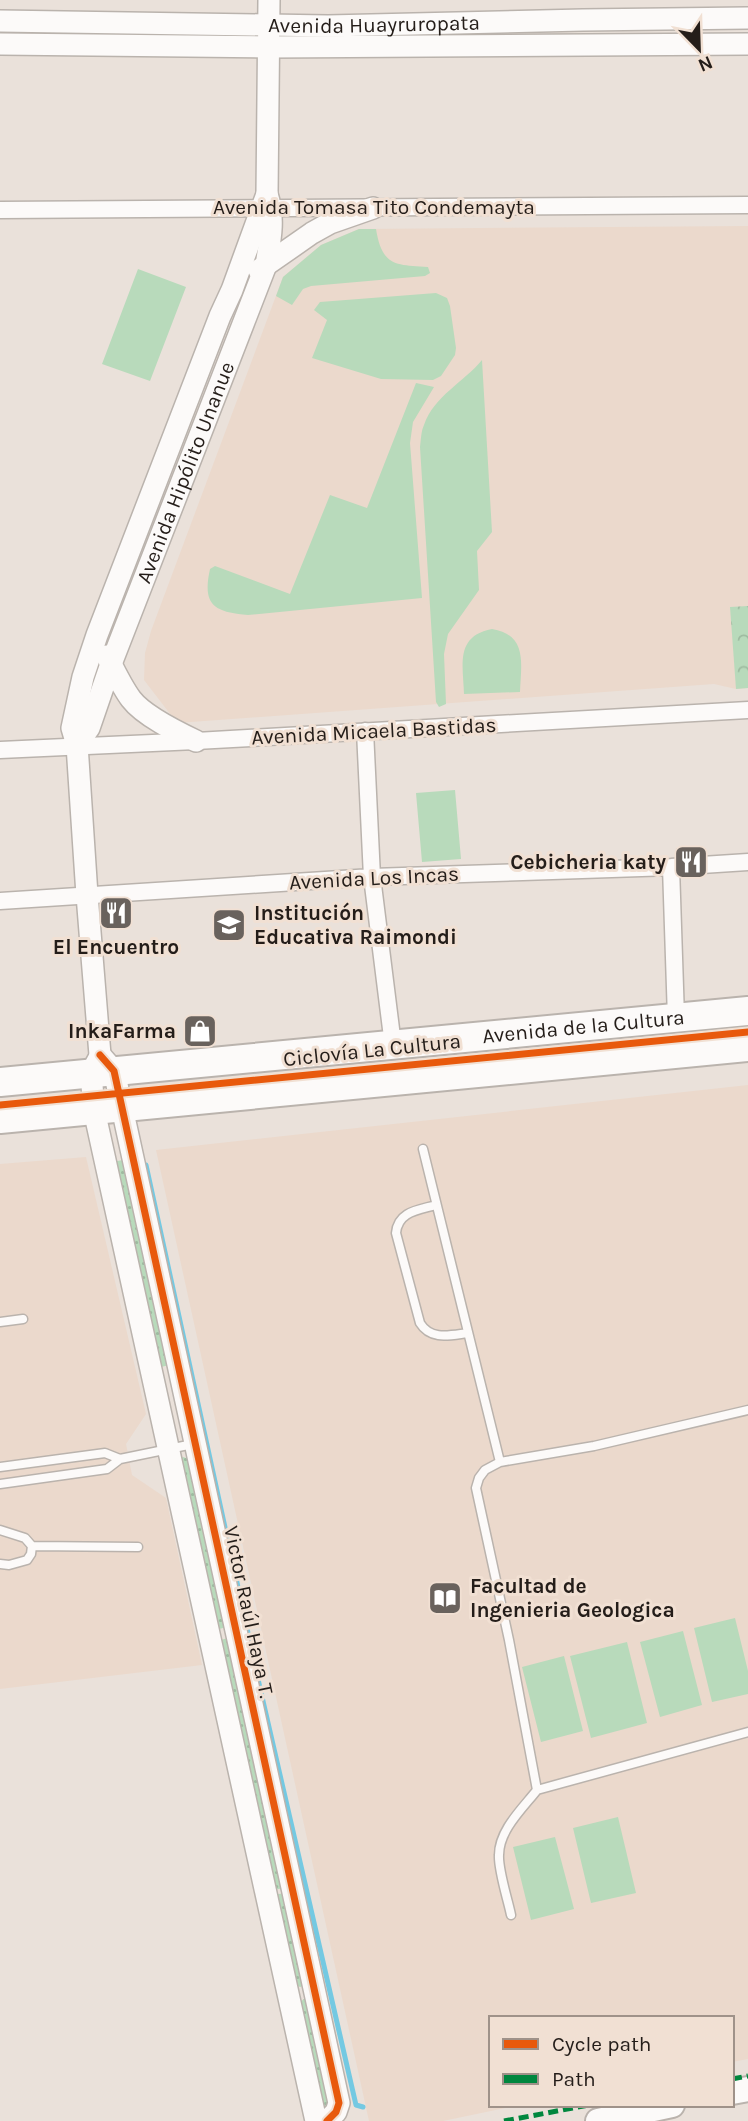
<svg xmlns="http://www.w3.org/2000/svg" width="748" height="2121" viewBox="0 0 748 2121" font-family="Karla,sans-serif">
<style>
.built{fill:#ebd9cc}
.grass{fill:url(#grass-dots)}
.forest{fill:url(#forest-crowns)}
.park{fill:#b8dabb}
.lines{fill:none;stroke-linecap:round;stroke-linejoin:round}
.stream{stroke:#74c9e2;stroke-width:5}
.lane-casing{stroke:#bab3ad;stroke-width:11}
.street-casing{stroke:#bab3ad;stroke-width:19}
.secondary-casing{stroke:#bab3ad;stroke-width:24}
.primary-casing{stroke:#bab3ad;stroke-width:28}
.highway-casing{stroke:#bab3ad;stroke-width:32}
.lane{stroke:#fcfaf9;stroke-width:8}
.street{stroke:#fcfaf9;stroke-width:16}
.secondary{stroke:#fcfaf9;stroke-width:21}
.primary{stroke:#fcfaf9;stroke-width:24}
.highway{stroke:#fcfaf9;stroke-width:28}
.quiet{stroke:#00873e;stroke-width:5;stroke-dasharray:10 5;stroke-linecap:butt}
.cycleway-casing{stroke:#f1e0d3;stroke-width:11}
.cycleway{stroke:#e8590c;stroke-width:7}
.labels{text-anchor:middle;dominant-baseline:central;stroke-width:6;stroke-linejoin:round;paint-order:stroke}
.street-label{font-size:21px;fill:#241d19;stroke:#f1e0d3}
.poi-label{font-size:21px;font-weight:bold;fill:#241d19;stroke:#f1e0d3;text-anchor:end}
</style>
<defs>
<pattern id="grass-dots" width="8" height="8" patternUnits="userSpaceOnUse" patternTransform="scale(1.75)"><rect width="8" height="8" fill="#b8dabb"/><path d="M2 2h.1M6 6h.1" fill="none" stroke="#9ebba0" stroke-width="1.8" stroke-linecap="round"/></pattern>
<pattern id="forest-crowns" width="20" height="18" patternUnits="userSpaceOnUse" patternTransform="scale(1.75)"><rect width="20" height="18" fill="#b8dabb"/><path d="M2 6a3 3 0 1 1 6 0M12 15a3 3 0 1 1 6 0" fill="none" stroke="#9ebba0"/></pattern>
</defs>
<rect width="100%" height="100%" fill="#eae1da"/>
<path class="built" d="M748,226V688L736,689L714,684L177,723L144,680L145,653L151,631L283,277L321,245L359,229Z
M748,1085V2059L732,2062V2018H491V2105H520L443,2121H369L156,1150Z
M86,1157L146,1414L126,1444L132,1475L166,1498L202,1665L0,1689V1164Z"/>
<path class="grass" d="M123,1160L170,1365L156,1368L112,1162Z
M183,1457L189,1459L227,1627L215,1630L176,1462Z
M228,1638L284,1888L273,1890L217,1641Z
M284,1893L304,1983L301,1987L296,1986L274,1895Z
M304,1999L309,2001L333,2105L327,2108L321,2106L299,2003Z"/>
<path class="forest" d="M748,606V688L736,689L730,607Z"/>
<path class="park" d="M359,229H376C382,266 395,265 428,267L430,273L425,276L311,286L303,289L292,305L276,296L283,277L321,245Z
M138,269L186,287L150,381L102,364Z
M436,293L447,298L450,306L456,348L455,355L441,376L433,380L381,379L312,358L327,320L314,310L320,302Z
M482,360L492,532L477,551L479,590L448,634L444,654L446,704L439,707L436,702L420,447C421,440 421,431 424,425C434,396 464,382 482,360Z
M416,383L434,387L413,422L410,443L422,598L248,615C214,612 202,605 210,569L215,566L290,594L330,495L367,508Z
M492,629C528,635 521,664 520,692L464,694C463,665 455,636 492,629Z
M455,790L461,859L422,862L416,793Z
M735,1618L748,1671V1694L712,1702L694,1628Z
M683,1631L702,1705L660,1717L640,1642Z
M627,1642L647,1723L591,1738L570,1656Z
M564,1656L583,1731L541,1742L522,1667Z
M618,1817L636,1893L591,1903L573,1828Z
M555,1837L574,1909L531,1920L513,1847Z"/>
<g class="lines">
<path class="stream" d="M146,1165L260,1688L356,2105L363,2107"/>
<g class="lane-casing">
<path id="lane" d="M423,1149L500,1462
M436,1205C419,1210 398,1211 396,1233L420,1323C431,1341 451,1335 468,1333
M0,1322L23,1319
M120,1459L193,1444
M0,1467L105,1453L120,1459L107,1469L0,1484
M0,1530L25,1538L32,1546L31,1554L27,1560L9,1565L0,1564
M32,1546L138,1547
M537,1790L748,1732
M511,1915C508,1900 498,1870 499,1855C499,1830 523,1808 537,1790L509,1640L476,1488L479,1478L485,1470L500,1462L594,1446L748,1410"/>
</g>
<g class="street-casing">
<path id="street" d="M0,210L748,205
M365,731L372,877L393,1045
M0,750L196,741L748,710
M671,867L676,1018
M0,901L372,877L671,867L748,862"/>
</g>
<g class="secondary-casing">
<g id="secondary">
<path id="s1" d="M0,21L328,26L583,20L748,18"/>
<path d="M0,44L269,47L748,44"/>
<path d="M259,270L312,233L330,223L373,208"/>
<path d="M107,656C114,670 122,687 131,699C144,716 177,732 196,741"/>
<path id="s2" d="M77,745L89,728L111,664L266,265C270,241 275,219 267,194L269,0"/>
<path d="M100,1055L114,1071L339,2103L336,2112L327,2121"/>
<path d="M100,1055L87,895L77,745L72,728L83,677L97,635L220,316L232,290L267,194"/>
<path d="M98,1060L91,1073L94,1110L316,2121"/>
</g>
</g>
<g class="primary-casing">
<path id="primary" d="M732,2092L748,2089
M598,2121L672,2105"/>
</g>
<g class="highway-casing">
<g id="highway">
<path id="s3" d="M0,1082L748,1011"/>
<path d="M0,1119L748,1047"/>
</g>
</g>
<use href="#lane" class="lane"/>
<use href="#street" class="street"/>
<use href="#secondary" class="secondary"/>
<use href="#primary" class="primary"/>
<use href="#highway" class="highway"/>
<path class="quiet" d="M732,2079L748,2076
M504,2121L589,2105"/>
<g class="cycleway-casing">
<path id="cycleway" d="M100,1055L114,1071L339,2103L336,2112L327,2121
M0,1105L748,1032"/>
</g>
<use href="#cycleway" class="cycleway"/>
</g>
<defs>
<g id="restaurant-square" transform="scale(1.75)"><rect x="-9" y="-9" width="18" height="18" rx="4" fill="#69625d" stroke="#f1e0d3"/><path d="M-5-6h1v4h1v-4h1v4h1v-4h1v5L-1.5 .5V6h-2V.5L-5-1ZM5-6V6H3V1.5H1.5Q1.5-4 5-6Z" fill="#fff"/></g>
<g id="school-square" transform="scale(1.75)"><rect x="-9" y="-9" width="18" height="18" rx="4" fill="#69625d" stroke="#f1e0d3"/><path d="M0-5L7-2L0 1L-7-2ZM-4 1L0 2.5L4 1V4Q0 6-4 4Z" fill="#fff"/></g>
<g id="shop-square" transform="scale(1.75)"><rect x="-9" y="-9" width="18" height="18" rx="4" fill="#69625d" stroke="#f1e0d3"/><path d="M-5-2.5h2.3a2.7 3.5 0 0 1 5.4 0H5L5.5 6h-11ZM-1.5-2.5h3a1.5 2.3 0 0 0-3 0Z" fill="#fff"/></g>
<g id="library-square" transform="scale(1.75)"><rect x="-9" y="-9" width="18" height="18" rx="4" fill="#69625d" stroke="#f1e0d3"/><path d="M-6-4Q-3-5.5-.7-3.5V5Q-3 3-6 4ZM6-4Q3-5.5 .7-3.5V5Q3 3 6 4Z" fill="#fff"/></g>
</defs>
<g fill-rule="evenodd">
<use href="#restaurant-square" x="691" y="862"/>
<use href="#restaurant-square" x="116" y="913"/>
<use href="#school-square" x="229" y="925"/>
<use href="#shop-square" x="200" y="1031"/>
<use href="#library-square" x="445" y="1598"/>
</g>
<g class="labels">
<g class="street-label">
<text stroke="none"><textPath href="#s1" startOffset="374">Avenida Huayruropata</textPath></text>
<text x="374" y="207">Avenida Tomasa Tito Condemayta</text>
<text stroke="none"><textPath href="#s2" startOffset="294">Avenida Hipólito Unanue</textPath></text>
<text transform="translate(374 731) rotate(-3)">Avenida Micaela Bastidas</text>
<text transform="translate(374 878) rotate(-3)">Avenida Los Incas</text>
<text stroke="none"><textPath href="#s3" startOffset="586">Avenida de la Cultura</textPath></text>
<text transform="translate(372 1050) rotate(-6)">Ciclovía La Cultura</text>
<text transform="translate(249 1612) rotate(78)">Victor Raúl Haya T.</text>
</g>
<g class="poi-label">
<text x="666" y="862">Cebicheria katy</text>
<text x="254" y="913" text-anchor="start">Institución<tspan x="254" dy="24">Educativa Raimondi</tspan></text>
<text x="116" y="947" text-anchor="middle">El Encuentro</text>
<text x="176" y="1031">InkaFarma</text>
<text x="470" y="1586" text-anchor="start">Facultad de<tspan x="470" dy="24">Ingenieria Geologica</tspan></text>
</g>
</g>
<rect x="489" y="2016" width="245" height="91" fill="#f1e0d3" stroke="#9f9289" stroke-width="2"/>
<rect x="503" y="2039" width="35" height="10" fill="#e8590c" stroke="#9f9289" stroke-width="2"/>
<text x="552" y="2051" font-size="21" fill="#241d19">Cycle path</text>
<rect x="503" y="2074" width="35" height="10" fill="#00873e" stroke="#9f9289" stroke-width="2"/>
<text x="552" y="2086" font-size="21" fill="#241d19">Path</text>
<g transform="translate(699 49) rotate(157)" stroke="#f1e0d3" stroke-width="5" paint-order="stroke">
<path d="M0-5L12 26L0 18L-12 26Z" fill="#241d19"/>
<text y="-10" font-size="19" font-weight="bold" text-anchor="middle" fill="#241d19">N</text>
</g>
</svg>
